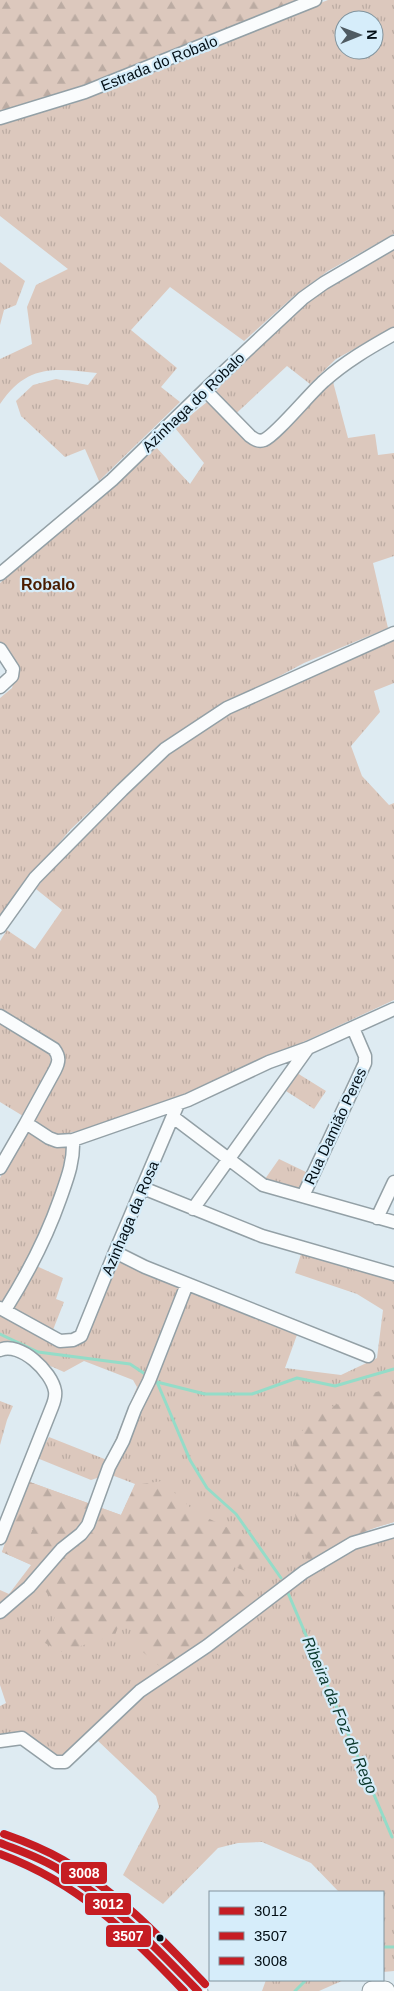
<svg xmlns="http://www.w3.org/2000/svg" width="394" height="1991" viewBox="0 0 394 1991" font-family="Arial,sans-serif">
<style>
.grass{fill:url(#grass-tufts);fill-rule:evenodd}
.forest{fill:url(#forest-firs)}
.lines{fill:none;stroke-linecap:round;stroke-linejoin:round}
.stream{stroke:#94dcc8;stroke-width:3}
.minor-casing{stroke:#93a0a6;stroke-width:15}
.primary-casing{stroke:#93a0a6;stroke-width:21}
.minor{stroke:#fafcfd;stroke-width:12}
.primary{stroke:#fafcfd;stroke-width:19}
.bus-1-casing{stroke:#d6edfa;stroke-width:11}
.bus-2-casing{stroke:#d6edfa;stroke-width:11}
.bus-3-casing{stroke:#d6edfa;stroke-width:11}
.bus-1{stroke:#c61d23;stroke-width:8}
.bus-2{stroke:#c61d23;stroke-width:8}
.bus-3{stroke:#c61d23;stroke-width:8}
.bus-dot{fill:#020e15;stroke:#d6edfa;stroke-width:2}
.labels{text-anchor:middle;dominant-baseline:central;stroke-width:4.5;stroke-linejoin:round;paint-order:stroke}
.street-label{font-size:15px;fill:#020e15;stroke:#d6edfa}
.neighbourhood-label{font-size:16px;font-weight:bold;fill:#491c00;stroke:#d6edfa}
.water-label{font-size:16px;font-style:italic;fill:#0a382c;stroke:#d6edfa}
.line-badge{stroke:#d6edfa;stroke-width:2}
.badge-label{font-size:14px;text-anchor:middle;font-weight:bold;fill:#fff}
</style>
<defs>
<pattern id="grass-tufts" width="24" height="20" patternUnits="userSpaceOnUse" patternTransform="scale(1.25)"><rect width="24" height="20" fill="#dcc8bd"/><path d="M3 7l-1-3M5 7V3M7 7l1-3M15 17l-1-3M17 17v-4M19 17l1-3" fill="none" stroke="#bbaba2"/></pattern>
<pattern id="forest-firs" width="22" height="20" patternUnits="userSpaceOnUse" patternTransform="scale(1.25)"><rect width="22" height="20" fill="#dcc8bd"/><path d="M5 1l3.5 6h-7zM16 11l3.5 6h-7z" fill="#bbaba2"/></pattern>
</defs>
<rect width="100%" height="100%" fill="#deebf2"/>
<path class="grass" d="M328,0H394V234L328,271L294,296L244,341L170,287L131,330L177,368L161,387L180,402L99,481L85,449L65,457L21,416L16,401L33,385L56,379L88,385L97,373C54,368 27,364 0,404V359L32,344L27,307L36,285L68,269L0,216V124L84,100L161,66ZM344,20H374V50H344Z
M394,249V327L336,359L310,384L287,366L228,421L247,439L283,429L333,382L348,438L375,434L378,455L394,453V556L373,563L388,628L304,663L201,718L143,761L70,830L11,901L0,921V698L12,688L16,672L0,646V583L155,446L190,484L204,463L175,428L207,402L237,366L310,299L343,277Z
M0,262L25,281L16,305L4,310L0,325Z
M394,637V683L374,691L380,712L351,746L362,776L389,805L394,803V1000L271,1057L202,1091L101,1126L60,1135L38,1126L33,1118L62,1054L0,1012V941L7,930L35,949L62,910L36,889L58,860L159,763L196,732L246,705Z
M0,1022L50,1050L51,1065L23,1116L0,1102Z
M297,1073L326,1091L314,1109L286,1091Z
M26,1130L80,1140L32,1264L63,1278L56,1299L64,1302L49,1340L63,1348L81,1342L115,1257L298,1332L285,1368L341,1375L377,1358L383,1310L357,1294L295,1273L302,1251L394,1277V1522L373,1528L329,1548L309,1562L248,1613L64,1757L58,1756L41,1747L0,1739V1706L6,1703L0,1685V1590L9,1594L31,1565L2,1552L27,1481L121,1515L135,1484L109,1474L91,1480L37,1458L49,1437L107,1460L137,1387L133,1380L84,1361L64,1372L3,1345L0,1346V1178Z
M279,1159L308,1173L301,1187L296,1189L265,1179Z
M0,1401L13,1406L7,1420L0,1445Z
M394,1536V1971L383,1972V1892H339L311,1863L262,1842L238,1843L218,1848L163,1904L123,1875L159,1807L156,1796L96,1739L140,1695L302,1579L361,1544Z
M266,1980H344L319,1991H262Z"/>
<path class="forest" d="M0,0H305L84,100L0,122Z
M394,1387V1522C364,1530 334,1544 309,1562L297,1535L294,1501L300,1482L291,1453L294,1438L311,1423L319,1412L348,1400Z
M27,1481L121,1515L135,1485L162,1481L195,1512L239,1533L263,1554L256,1574L234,1567L229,1579L255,1607L164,1670L137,1647L134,1626L120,1622L115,1635L62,1652L43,1642C57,1615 64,1608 39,1585L42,1564L32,1565L2,1552L8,1535L27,1542L33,1529L13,1521Z"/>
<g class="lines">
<path class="stream" d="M0,1334L38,1352L130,1364L148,1376
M154,1379L157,1382L190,1460L207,1488L236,1514L281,1578
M157,1382L205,1394H252L297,1378L335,1386L394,1369
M288,1593L392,1837
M383,1947H394
M295,1991L306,1980"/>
<g class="minor-casing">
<path id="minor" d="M0,118L85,92L315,0
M205,390L250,436C254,439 258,442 264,440C276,435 311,392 324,381C345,362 369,348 394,334
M0,574L112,480L211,384L303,298L324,283L394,242
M0,649L13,669L12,676L0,687
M0,927L35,878L122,790L165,749L227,708L394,633
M0,1016L54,1049C60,1057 59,1062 55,1070L26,1123L49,1138L57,1141L73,1140L188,1100L269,1062L308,1048L394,1009
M173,1117L263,1185L394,1222
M0,1168L26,1123
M143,1188L262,1236L394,1274
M303,1196L365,1063V1056L353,1028
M193,1209L308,1048
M377,1218L394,1182
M115,1252L145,1267L368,1356
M0,1308L60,1341L73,1340L81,1336L115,1252L178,1104
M5,1310C27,1275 46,1239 60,1199C67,1179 74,1162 73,1140
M0,1350C20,1341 52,1372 55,1391C56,1397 54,1402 52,1407L0,1538
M0,1612L29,1587L62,1549L81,1534L88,1525L109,1467L123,1441L135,1409L149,1381L187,1284
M0,1741L22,1738L55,1762H65L140,1691L207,1646L304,1572L353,1543L394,1531"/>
</g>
<g class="primary-casing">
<path id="primary" d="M0,1843C84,1869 139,1930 198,1991
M372,1991H385"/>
</g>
<use href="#minor" class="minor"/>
<use href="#primary" class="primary"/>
<g class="bus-1-casing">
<path id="bus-1" d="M0,1843C20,1851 41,1858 60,1870C113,1902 155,1947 198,1991"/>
</g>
<g class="bus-2-casing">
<path id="bus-2" d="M0,1854C80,1884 126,1931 184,1991"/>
</g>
<g class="bus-3-casing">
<path id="bus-3" d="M4,1834C24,1841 44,1849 63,1860C118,1892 162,1939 205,1984"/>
</g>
<use href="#bus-1" class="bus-1"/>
<use href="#bus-2" class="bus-2"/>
<use href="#bus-3" class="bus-3"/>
</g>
<circle class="bus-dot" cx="160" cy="1938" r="4.5"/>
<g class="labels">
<g class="street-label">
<text transform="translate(159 63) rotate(-22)">Estrada do Robalo</text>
<text transform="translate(193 402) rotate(-44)">Azinhaga do Robalo</text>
<text transform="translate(335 1126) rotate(-65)">Rua Damião Peres</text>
<text transform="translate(130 1218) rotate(-67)">Azinhaga da Rosa</text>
</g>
<g class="neighbourhood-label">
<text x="48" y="584">Robalo</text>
</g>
<g class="water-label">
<text transform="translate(340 1715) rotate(67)">Ribeira da Foz do Rego</text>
</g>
</g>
<g class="line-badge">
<rect x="60" y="1861" width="48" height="24" rx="5" fill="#c61d23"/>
<rect x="84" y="1892" width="48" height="24" rx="5" fill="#c61d23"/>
<rect x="105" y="1924" width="47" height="24" rx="5" fill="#c61d23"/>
</g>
<g class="badge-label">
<text x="84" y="1878">3008</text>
<text x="108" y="1909">3012</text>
<text x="128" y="1941">3507</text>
</g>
<rect x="209" y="1891" width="175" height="90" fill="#d6edfa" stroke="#81949e"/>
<rect x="219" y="1907" width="25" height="8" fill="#c61d23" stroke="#81949e"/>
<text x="254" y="1916" font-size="15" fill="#020e15">3012</text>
<rect x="219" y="1932" width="25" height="8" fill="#c61d23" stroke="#81949e"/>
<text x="254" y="1941" font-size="15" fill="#020e15">3507</text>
<rect x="219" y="1957" width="25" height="8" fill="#c61d23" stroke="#81949e"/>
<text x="254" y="1966" font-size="15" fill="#020e15">3008</text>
<g transform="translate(359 35) rotate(89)"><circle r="24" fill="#d6edfa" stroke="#81949e"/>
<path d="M0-4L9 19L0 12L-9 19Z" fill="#4f5b62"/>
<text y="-8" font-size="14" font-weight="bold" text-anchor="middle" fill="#020e15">N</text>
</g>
</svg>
